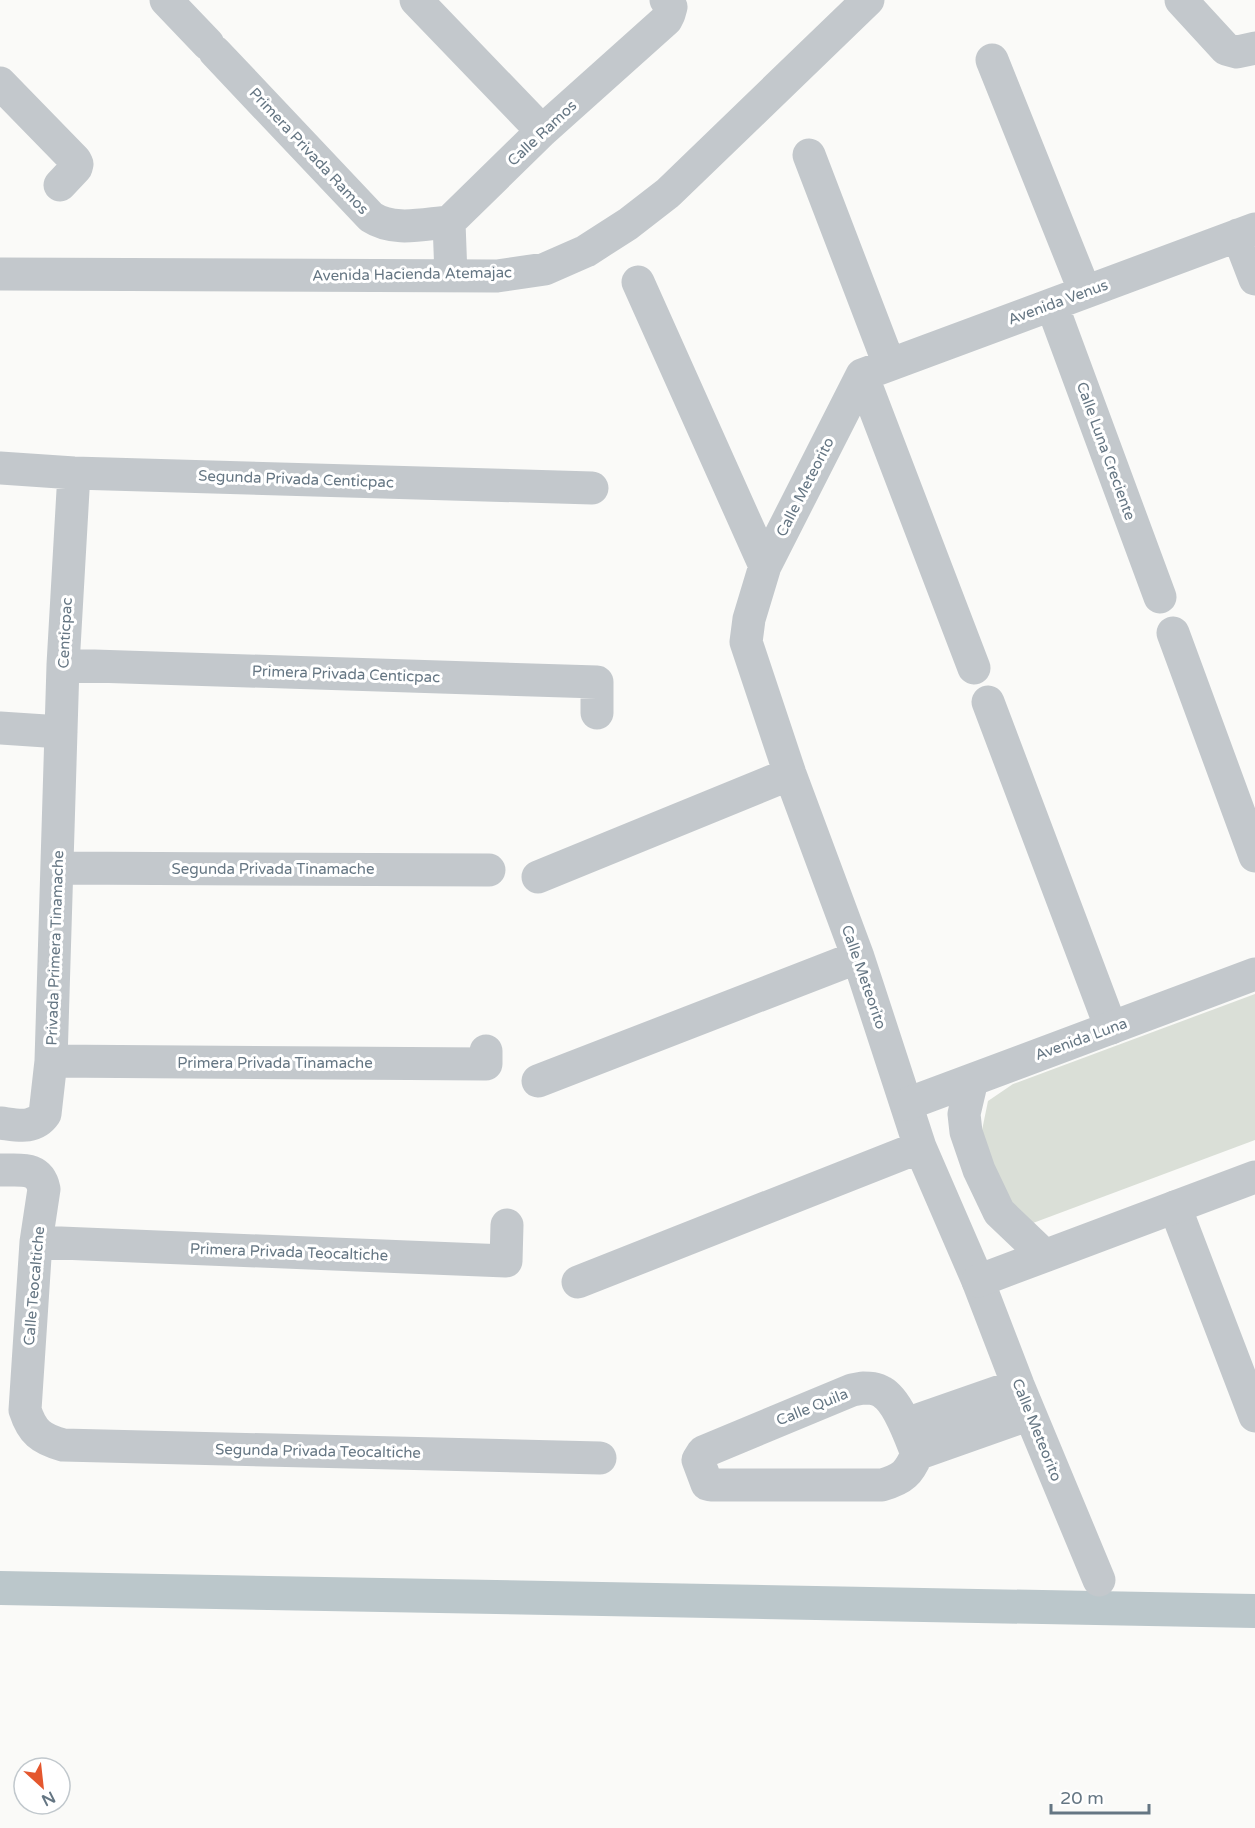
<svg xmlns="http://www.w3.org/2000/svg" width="1255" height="1828" viewBox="0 0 1255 1828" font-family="'Varela Round',sans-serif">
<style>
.green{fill:#dadfd7}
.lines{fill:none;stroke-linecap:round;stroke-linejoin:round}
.canal{stroke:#bbc7cb;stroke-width:34}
.minor{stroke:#c3c8cc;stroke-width:33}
.tertiary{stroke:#c3c8cc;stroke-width:33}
.labels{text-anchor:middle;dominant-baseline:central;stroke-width:6;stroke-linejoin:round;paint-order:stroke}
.street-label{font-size:15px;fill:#657683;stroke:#fff}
</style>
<rect width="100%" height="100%" fill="#fafaf8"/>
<path class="green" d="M1255,994V1140L1033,1223L1007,1202L980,1140L988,1101L1013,1084Z"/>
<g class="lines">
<path class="canal" d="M0,1588L1255,1611"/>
<path class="minor" d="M166,0L208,44
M416,0L542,131
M1181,0L1226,49L1237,52L1255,48
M215,52L371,217C394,232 423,224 449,222
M992,60L1085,292
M0,83L75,160L77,164L76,168L60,185
M809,155L889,364
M1238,235L1255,279
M0,274L497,276L545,269L586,251L628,224L668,193L868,0
M451,276L449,222L542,131L666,20L669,14L671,7L666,0
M638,282L765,566
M1052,305L1160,597
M862,375L765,566L749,619L746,642L790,774L858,957L920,1147L978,1281L1018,1385L1099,1580
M862,375L1255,229
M862,375L974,668
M0,468L74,473L592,488
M1173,633L1255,856
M63,665L597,682V713
M988,702L1111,1028
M0,728L61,732
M58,868L489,870
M538,877L790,774
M51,1061L486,1064V1051
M538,1081L858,957
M0,1123C17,1125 34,1130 45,1114L51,1061L63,665L74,473
M0,1170C19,1171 39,1165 44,1189L36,1242L25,1410C32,1432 41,1439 63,1445L600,1458
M1175,1207L1255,1416
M36,1242L506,1261L507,1225
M578,1282L920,1147
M863,1388C870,1388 876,1388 882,1392C898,1401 910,1436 917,1454C909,1473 903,1479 882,1485H711L707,1484L698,1460L703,1452L852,1390Z
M906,1424L1018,1385
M917,1454L1030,1414"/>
<path class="tertiary" d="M972,1080L964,1114L966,1132L979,1170L999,1212L1045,1256
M907,1104L1255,974
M978,1281L1255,1177"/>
</g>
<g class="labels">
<g class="street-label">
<text transform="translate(542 133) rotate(-43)">Calle Ramos</text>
<text transform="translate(309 151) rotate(47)">Primera Privada Ramos</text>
<text transform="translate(412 274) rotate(-1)">Avenida Hacienda Atemajac</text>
<text transform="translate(1058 302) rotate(-20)">Avenida Venus</text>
<text transform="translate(1106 451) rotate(70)">Calle Luna Creciente</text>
<text transform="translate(296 479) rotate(2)">Segunda Privada Centicpac</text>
<text transform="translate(805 487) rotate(-63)">Calle Meteorito</text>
<text transform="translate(65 633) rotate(-87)">Centicpac</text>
<text transform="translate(346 674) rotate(2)">Primera Privada Centicpac</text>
<text x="273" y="869">Segunda Privada Tinamache</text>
<text transform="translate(55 948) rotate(-88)">Privada Primera Tinamache</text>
<text transform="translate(864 977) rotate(71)">Calle Meteorito</text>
<text transform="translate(1081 1039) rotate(-20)">Avenida Luna</text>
<text x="275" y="1063">Primera Privada Tinamache</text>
<text transform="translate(289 1252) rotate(2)">Primera Privada Teocaltiche</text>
<text transform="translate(34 1286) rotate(-85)">Calle Teocaltiche</text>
<text transform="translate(812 1407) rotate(-22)">Calle Quila</text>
<text transform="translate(1037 1430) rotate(68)">Calle Meteorito</text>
<text transform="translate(318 1451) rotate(1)">Segunda Privada Teocaltiche</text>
</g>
</g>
<g transform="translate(42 1786) rotate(153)"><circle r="28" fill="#ffffff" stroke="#c1c8cd" stroke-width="1.5"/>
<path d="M0-4.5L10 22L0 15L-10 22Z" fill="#e4572e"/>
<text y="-9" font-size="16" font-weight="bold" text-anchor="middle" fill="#657683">N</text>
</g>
<path d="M1051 1804v9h98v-9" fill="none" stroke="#657683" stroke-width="3"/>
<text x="1060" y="1804" font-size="18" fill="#657683" stroke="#ffffff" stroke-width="4.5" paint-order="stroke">20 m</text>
</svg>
